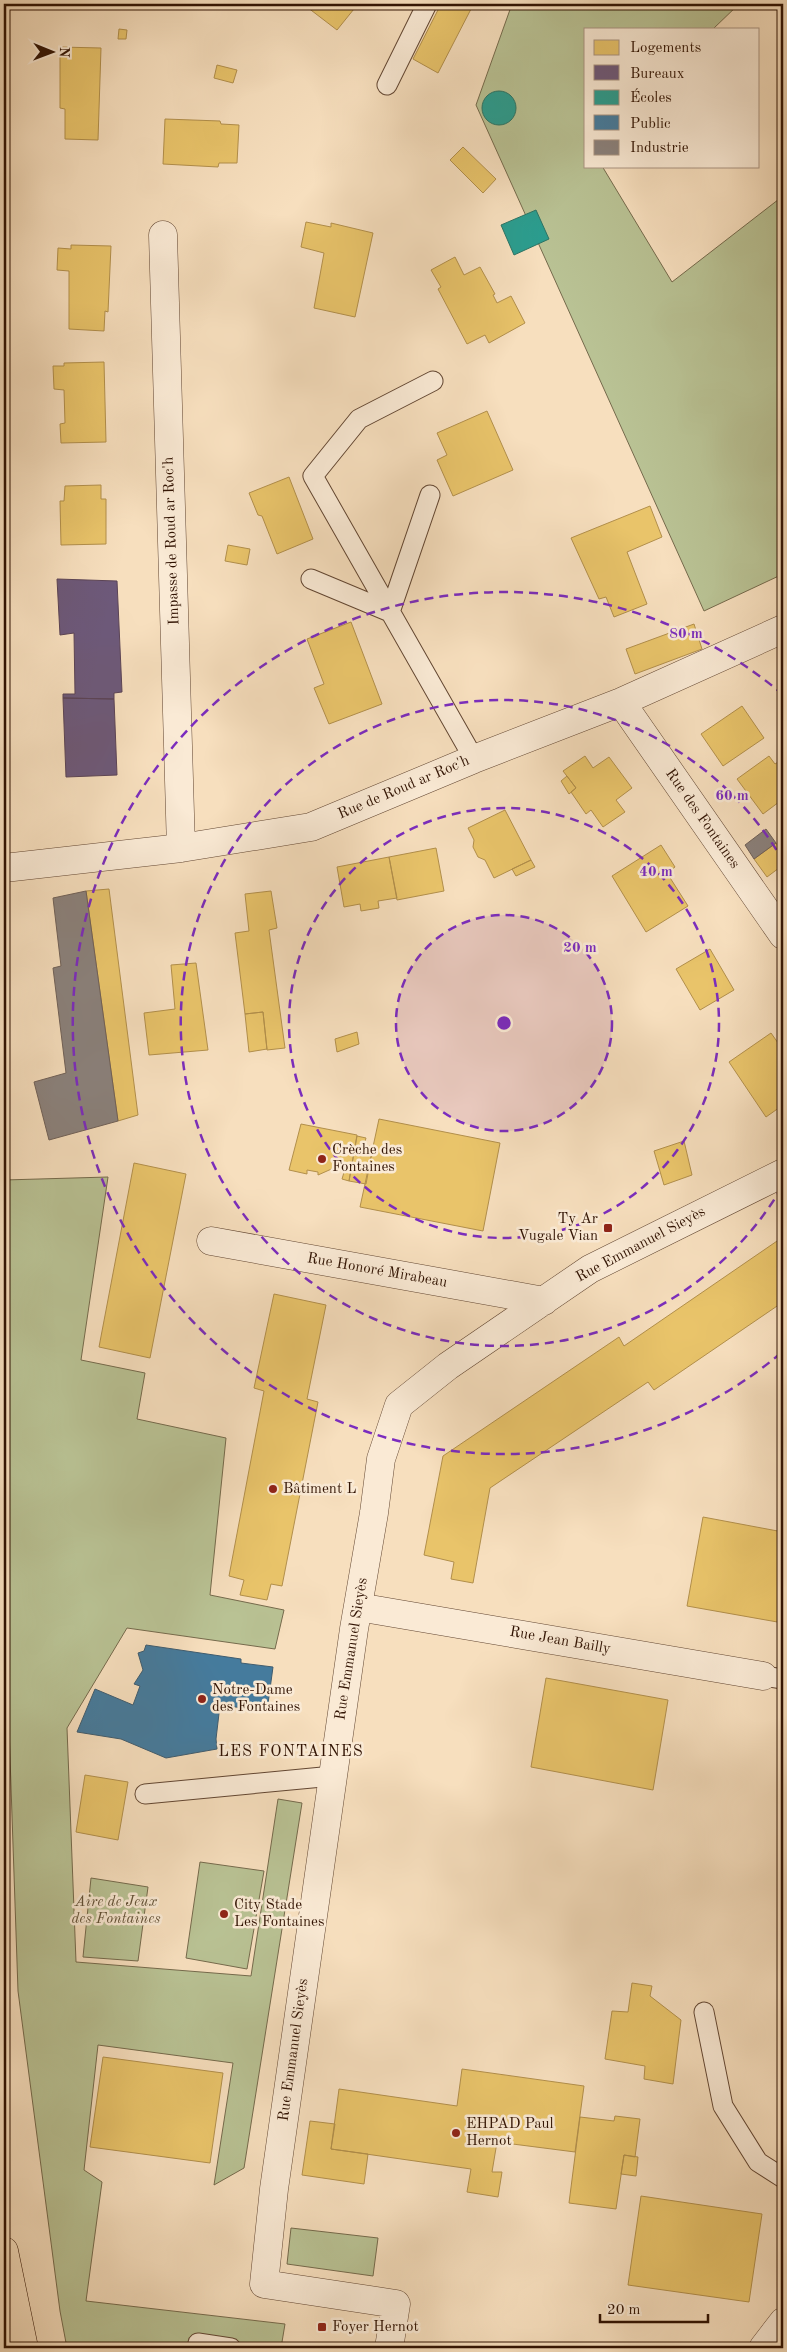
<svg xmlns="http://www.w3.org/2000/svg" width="787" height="2352" viewBox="0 0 787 2352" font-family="'Old Standard TT',serif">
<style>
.green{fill:#b9c294;stroke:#756a4c}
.homes{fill:#e9c46a;stroke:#b28f4b}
.offices{fill:#6d597a;stroke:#5b4456}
.schools{fill:#2a9d8f;stroke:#2c7465}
.public{fill:#457b9d;stroke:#3f5c6f}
.industry{fill:#8a817c;stroke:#6f6058}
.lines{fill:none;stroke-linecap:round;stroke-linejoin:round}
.lane-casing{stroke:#624632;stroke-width:21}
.street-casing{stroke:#624632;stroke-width:29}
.primary-casing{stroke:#311303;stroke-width:29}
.lane{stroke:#faead5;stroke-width:19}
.street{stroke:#faead5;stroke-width:28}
.primary{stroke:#f7dfbe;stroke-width:28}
.ring{fill:none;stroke:#7b2cbf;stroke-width:2.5;stroke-dasharray:9 6}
.poi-dot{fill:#8f2418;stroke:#faead5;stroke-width:2}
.labels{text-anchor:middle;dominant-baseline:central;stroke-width:5;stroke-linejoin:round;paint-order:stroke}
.street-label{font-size:15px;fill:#311303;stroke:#faead5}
.poi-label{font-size:15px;fill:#311303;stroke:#faead5;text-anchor:start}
.park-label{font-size:15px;font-style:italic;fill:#615036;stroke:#faead5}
.neighbourhood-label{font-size:16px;letter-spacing:1px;fill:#311303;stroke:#faead5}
.centre{fill:#7b2cbf;stroke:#faead5;stroke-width:2.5}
.ring-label{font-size:15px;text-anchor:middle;font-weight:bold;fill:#7b2cbf;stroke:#faead5;stroke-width:5;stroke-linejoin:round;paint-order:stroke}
</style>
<rect width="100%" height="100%" fill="#f7dfbe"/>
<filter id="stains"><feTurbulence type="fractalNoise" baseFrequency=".004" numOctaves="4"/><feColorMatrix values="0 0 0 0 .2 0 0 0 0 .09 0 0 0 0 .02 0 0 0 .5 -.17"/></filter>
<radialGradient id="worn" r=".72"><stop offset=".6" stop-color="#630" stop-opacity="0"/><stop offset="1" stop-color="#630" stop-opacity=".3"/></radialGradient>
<path class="green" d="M512,4H739L713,29H586V166H602L672,282L783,196V574L704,611L476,105Z
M108,1177L81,1360L145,1373L137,1419L226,1438L210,1595L284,1610L275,1649L127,1628L67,1728L76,1962L251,1976L278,1799L302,1803L244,2168L214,2185L233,2063L98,2045L84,2170L102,2182L86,2301L285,2324L281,2348H67L60,2311L18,1991L4,1581V1180Z
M200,1862L264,1871L247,1969L186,1958Z
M91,1878L148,1887L138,1961L83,1957Z
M291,2228L378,2238L373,2276L287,2264Z"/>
<path class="homes" d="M303,4H358L337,30Z
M441,4H476L471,9L438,73L413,59Z
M119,29L127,30L126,39H118Z
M60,47L101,48L98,140L65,139V109L60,108Z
M217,65L237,70L233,83L214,78Z
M165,119L220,121L221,124L239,125L237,163H219L218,167L163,164Z
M463,147L496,179L483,193L450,160Z
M306,222L331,227V223L373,233L355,317L314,308L324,253L301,247Z
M71,245L111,246L108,312L105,311L104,331L69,329V271L57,270L58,248L71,249Z
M455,257L464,275L480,267L495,294L493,295L497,303L511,296L525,323L489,343L485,335L467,344L438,289L441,287L431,270Z
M104,362L106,442L61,443L60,424L65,423L64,390L54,389L53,366H64V363Z
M487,411L513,470L453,496L437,460L447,455L437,433Z
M289,477L313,539L277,554L262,516L258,515L249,493Z
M101,485V499H106V544L61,545L60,501H64L65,486Z
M650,506L662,537L627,552L647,604L614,617L606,597L599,599L571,538Z
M228,545L250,549L247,565L225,561Z
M351,622L382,704L329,724L314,688L324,684L307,639Z
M694,624L702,649L635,674L626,649Z
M742,706L764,738L723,766L701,734Z
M585,756L593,768L609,757L632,788L616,800L625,812L603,827L591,810L586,814L571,792L576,788L563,771Z
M769,756L775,764L783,759V799L763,814L737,779Z
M567,776L576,788L569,794L561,781Z
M505,810L531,860L494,878L485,860L478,857L473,847L474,840L468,828Z
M776,843L783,853V865L767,877L754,859Z
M661,845L675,867L667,873L688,906L646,932L612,876Z
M436,848L444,891L397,900L389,857Z
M389,857L397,898L378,901L379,908L361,911L360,904L344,907L337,867Z
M531,860L535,867L516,876L512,869Z
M109,889L138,1115L118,1121L86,891Z
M271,891L277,928L269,930L285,1048L267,1050L263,1012L245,1014L235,933L249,931L245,894Z
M710,949L734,990L700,1010L676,969Z
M196,963L208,1050L149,1055L144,1013L175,1009L171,965Z
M263,1012L267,1049L249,1052L245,1014Z
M357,1032L359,1044L337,1052L335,1039Z
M771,1033L783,1050V1105L766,1117L729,1062Z
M379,1119L500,1143L483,1231L360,1207Z
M301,1124L357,1135L349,1181L342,1179L345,1169L336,1167L318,1175V1172L307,1170V1174L289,1170Z
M357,1136L366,1138L364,1145L373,1147L366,1184L349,1181Z
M684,1141L692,1175L664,1185L654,1151Z
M134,1163L186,1174L150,1358L99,1347Z
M780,1239L783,1243V1302L654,1390L648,1382L490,1488L473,1583L451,1579L454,1562L424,1555L443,1456L619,1337L624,1346Z
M274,1294L326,1305L307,1399L318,1402L282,1586L271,1584L267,1600L240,1595L244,1580L229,1576L264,1391L254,1388Z
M703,1517L783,1532V1623L687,1606Z
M546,1678L668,1700L653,1790L531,1767Z
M85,1775L128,1782L118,1840L76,1832Z
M632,1983L652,1986L650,1996L681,2020L673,2084L644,2079L645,2066L605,2059L612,2011L628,2012Z
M103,2057L223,2073L210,2163L90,2147Z
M462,2069L584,2086L575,2152L497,2142L492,2172H502L498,2197L467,2192L471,2169L331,2149L339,2089L457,2106Z
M615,2116L640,2119L635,2157L624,2155L616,2209L569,2203L580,2117L614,2121Z
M310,2121L335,2124L331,2149L368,2154L364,2184L302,2175Z
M624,2155L638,2157L636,2176L621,2174Z
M641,2196L762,2214L749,2302L628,2285Z"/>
<path class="offices" d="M57,579L117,581L122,692L114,693V699L63,698V694H75L74,633L60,635Z
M63,698L114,699L117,775L66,777Z"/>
<path class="schools" d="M482 108a17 17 0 1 1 34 0a17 17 0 1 1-34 0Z
M536,210L549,239L514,255L501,225Z"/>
<path class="public" d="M146,1645L241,1659V1663L273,1667L267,1711L220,1705L216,1739L217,1749L166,1758L121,1739L77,1732L95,1689L133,1705L140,1686L134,1684L143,1670L138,1653L144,1651Z"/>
<path class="industry" d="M766,829L776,843L754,859L745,845Z
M86,891L118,1121L49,1140L34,1082L66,1073L53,968L61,966L53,898Z"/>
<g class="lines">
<g class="lane-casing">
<path id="lane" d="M387,85L427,4
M433,381L359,419L313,476L474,759
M311,579L390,612L430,495
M763,1676L783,1679
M145,1794L333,1776
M704,2012L723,2106L758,2162L783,2178
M198,2343L231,2348"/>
</g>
<g class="street-casing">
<path id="street" d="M163,235L181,848
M621,702L783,935
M4,868L181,848L311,827L474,759L621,702L783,629
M211,1241L544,1301
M358,1607L763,1676
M389,2348L396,2304L264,2284L274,2189L354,1629L374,1513L381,1459L399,1405L448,1366L590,1269L783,1173
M763,2348L783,2322"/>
</g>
<g class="primary-casing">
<path id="primary" d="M4,2251L24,2348"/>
</g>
<use href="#lane" class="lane"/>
<use href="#street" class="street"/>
<use href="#primary" class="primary"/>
</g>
<circle cx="504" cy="1023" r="108" fill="#7b2cbf" fill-opacity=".12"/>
<g class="ring">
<circle cx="504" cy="1023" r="108"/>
<circle cx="504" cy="1023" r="215"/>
<path d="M782 1187A323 323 0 1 1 782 859"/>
<path d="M781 1353A431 431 0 1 1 781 693"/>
</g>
<g class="poi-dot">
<circle cx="322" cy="1159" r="5"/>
<rect x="603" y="1223" width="10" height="10" rx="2.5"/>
<circle cx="273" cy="1489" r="5"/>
<circle cx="202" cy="1699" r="5"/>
<circle cx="224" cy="1914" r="5"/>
<circle cx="456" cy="2133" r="5"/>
<rect x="317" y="2322" width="10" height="10" rx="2.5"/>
</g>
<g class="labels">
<g class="street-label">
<text transform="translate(172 541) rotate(-92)">Impasse de Roud ar Roc'h</text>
<text transform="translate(404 788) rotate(-23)">Rue de Roud ar Roc'h</text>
<text transform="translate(702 819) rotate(55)">Rue des Fontaines</text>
<text transform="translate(641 1245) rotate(-28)">Rue Emmanuel Sieyès</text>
<text transform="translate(377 1271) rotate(10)">Rue Honoré Mirabeau</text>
<text transform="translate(560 1641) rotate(10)">Rue Jean Bailly</text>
<text transform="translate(352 1649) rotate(-81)">Rue Emmanuel Sieyès</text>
<text transform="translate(294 2050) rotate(-82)">Rue Emmanuel Sieyès</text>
</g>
<g class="poi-label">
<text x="332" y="1150">Crèche des<tspan x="332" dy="17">Fontaines</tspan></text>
<text x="598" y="1219" text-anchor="end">Ty Ar<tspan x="598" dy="17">Vugale Vian</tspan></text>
<text x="283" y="1489">Bâtiment L</text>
<text x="212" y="1690">Notre-Dame<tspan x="212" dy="17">des Fontaines</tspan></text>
<text x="234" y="1905">City Stade<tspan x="234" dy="17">Les Fontaines</tspan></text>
<text x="466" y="2124">EHPAD Paul<tspan x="466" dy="17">Hernot</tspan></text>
<text x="332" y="2327">Foyer Hernot</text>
</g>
<g class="park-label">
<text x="116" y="1902">Aire de Jeux<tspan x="116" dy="17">des Fontaines</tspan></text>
</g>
<g class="neighbourhood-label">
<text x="291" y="1752">LES FONTAINES</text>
</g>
</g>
<circle cx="504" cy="1023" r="8" class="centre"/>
<g class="ring-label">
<text x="686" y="638">80 m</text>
<text x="732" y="800">60 m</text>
<text x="656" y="876">40 m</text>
<text x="580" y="952">20 m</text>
</g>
<rect width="787" height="2352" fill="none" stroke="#f7dfbe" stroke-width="20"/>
<rect x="5" y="5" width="777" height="2342" fill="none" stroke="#311303" stroke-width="2.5"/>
<rect x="10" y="10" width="767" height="2332" fill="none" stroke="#311303"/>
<rect x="584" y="28" width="175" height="140" fill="#faead5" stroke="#aa9481"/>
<rect x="594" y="40" width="25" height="15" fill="#e9c46a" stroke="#aa9481"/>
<text x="630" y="52" font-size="15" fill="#311303">Logements</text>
<rect x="594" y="65" width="25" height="15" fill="#6d597a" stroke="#aa9481"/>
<text x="630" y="78" font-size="15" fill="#311303">Bureaux</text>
<rect x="594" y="90" width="25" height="15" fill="#2a9d8f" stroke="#aa9481"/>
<text x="630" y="102" font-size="15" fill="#311303">Écoles</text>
<rect x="594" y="115" width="25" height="15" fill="#457b9d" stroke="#aa9481"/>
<text x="630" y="128" font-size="15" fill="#311303">Public</text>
<rect x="594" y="140" width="25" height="15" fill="#8a817c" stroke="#aa9481"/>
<text x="630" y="152" font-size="15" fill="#311303">Industrie</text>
<g transform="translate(52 52) rotate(91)" stroke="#faead5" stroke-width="4" paint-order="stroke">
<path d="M0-4L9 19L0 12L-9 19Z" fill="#311303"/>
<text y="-8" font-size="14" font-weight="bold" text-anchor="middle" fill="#311303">N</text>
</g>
<path d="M600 2314v8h108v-8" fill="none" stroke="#311303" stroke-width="2.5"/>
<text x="607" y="2314" font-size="15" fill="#311303" stroke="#faead5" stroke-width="4" paint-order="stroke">20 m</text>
<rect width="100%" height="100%" filter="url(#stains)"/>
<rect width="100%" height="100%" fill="url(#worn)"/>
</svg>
